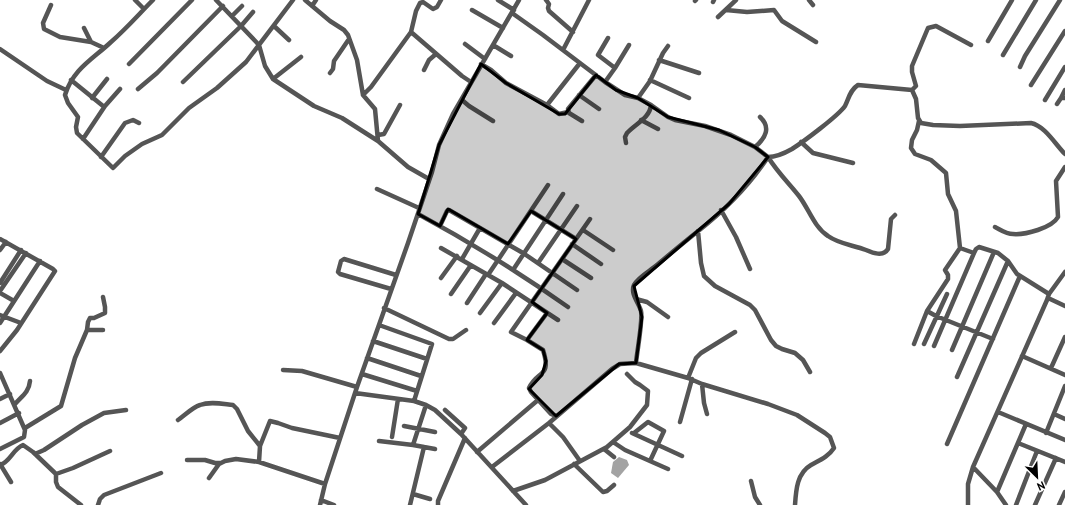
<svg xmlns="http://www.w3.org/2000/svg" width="1065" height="505" viewBox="0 0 1065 505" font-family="'PT Sans',sans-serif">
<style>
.water{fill:#a3a3a3}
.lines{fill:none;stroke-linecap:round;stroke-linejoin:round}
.minor{stroke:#555;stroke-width:4.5}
.marked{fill:#000;fill-opacity:0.2;stroke:#000;stroke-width:3;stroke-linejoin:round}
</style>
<rect width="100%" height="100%" fill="#fff"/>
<path class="water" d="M619,457L627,460L629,465L618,478L611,473L613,462Z"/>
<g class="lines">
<path class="minor" d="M135,0L144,9
M153,0C139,14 126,29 111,42C93,59 73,69 65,95L68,103L78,117L76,127L77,133L113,168L125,156L142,144L162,135L189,108L217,88L246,62L293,0
M216,0L259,45L265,66L273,79L314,106L342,118L378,141
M305,0L330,21L344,30L348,35L357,60L363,95L375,109L378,141L408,167L429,179
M498,0L514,10
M546,0L549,4L548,8L549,11L573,32
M809,0L813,5
M695,1L696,0
M713,2L714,0
M51,5L43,23L44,29L60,37L91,42L104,48
M312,6L316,0
M472,10L503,28
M726,10L747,12L774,10L782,21L816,42
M512,13L543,35L605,82L625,95L638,98L651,105L668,117L675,120L705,126L731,135L755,147L768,157C776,157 785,153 792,149C803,142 838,116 845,106C849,98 850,90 858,85L912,90L916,86L912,72V66L928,28L936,26L971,45
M232,16L242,6
M718,17L736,0
M274,26L289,40
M84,28L91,42
M411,32L462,76L471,82
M608,38L598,55L615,68
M988,41L1012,0
M465,44L485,59
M493,45L511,56
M0,49L47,81L66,90
M563,50L589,0
M1003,55L1036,0
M659,60L699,73
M129,64L192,0
M481,64L491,70L506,83L547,105L580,63
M1020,67L1025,56L1060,0
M424,70L429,60L436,54
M330,73L333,69L334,61L349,39
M273,79L301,57
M71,80L103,106H105L120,89
M650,80L689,98
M183,82L241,26L253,12
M605,82L615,68L629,45
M1031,85L1065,31
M138,89L157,73L223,6
M912,90L916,99L918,118L921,123L933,125L960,126L1031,123C1045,126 1055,144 1065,154
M363,95L371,87L411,32L416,11L420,3L423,2L433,9L437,7L441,0
M579,95L599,109
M92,98L107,79
M638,98L650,81L663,53L668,46
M1061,98L1065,90
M462,100L469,106L493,121
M1045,100L1065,67
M1057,104L1061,98H1065
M547,105L559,114L568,112
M641,120L658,129
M582,121L569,113L568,109L596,75
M919,121L917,130L912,140L911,148L915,154L931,160L946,173L948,194L956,211L960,248L974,253L976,249L979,247L998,253L1008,261L1017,274L1049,294
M378,135L384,134L400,105
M83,139L105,106
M801,142L813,153L853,163
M626,143L625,137L627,133C635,124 650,118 651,105
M755,147C766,138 771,127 760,117
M101,157L125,123L133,120L139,123
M377,189L419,208
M721,210L736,237L750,269
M531,211L576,239
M418,214C470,242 520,273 568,307
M440,226L447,211L449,210L523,253L577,290
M995,227C1001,230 1006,234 1013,234C1025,235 1052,228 1058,217L1056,181L1065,167
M583,230L613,250
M698,231L701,263L704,276L715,286L750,305L755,310L771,340L776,346L782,349L795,353L803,360L810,372
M0,239L53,269L55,271L17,330L0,351
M572,244L601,264
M441,248L502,283L558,320
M0,250L6,242
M462,259L480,228
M562,259L591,278
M538,263L577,206
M513,270L563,194
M488,275L548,185
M441,278L457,256
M0,283L21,250
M391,289L340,274L338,272L341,261L344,259L396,275
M0,291L26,253
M0,293L14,301
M451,294L471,265
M1048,298L1065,306
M636,299L647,302L668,317
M467,303L486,274
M384,308L449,339H453L466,330
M927,311L936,316L993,339
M480,313L502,283
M0,315L21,323
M0,323L40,261
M494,323L516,293
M379,325L432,344L414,401
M87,330H103
M527,340L547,313
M373,341L427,359
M914,344L927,311L948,279V275L945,270L960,248
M924,344L947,294
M934,346L974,253
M952,350L994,252
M1022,356L1065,375
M367,358L421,376
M636,363C637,351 643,321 641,311C639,303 630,294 634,285C638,277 650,271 657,265C670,254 683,243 697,232C724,211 749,186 768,157C778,173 788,182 799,196C809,209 814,227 828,236C839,244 853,245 866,250C873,253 883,257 888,249L891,219L895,215
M1051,368L1065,337
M283,370L302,371L357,387
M0,373L25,430L24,437L0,449
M362,374L417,391
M957,377L1008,261
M688,378L696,358L701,353L735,332
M702,384L704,403L707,414
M355,393L414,401L426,405L435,410L461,434L526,505
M0,399L10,394
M15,404C22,396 29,392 30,381
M445,410L465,428L461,434
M998,412L1065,440
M1054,414L1065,419
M556,416L551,414L531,392L529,388C537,370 552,378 543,350L527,340L511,332L590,219
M178,420C185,415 193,407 200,405C210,401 223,404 233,405L237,409L248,431L260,446L259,462
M680,422L692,379
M0,423L19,413
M549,423L563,437L580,461
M404,426L435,432
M25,428L61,406L75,358L87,330L88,322L90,318H94L105,313V307L103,297
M632,433L682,456
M634,433L648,422L664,431L650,461
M1046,433L1065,386
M392,437L398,399
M379,441L413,445L435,449
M613,442L625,450L668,469
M1018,443L1065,462
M947,444L1020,276
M413,445L426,405
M260,446L270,421L278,423L292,428L340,438
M604,449L614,457
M477,452L538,400
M35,454L44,450L82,425L104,413L126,410
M187,460H205L215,463H221
M0,464L11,482
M574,464L603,492L607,491L614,485
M0,465C10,462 13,449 23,445L33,452L56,474V482L58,487L81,505
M492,467L549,423L612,369L620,364L636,363L688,378L702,384L768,404L797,415L825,433L830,437L834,448C828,457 820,460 811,465C797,473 796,490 795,505
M973,467L997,492L1006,505
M56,474L73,468L110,451
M209,478L219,464L225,461L236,459L259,462L325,484
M751,481L755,497L760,505
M513,491L545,480L607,447L630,427L647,405L648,391L640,385L635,382L627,374
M997,492L1026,424
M413,494L430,499
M321,500L334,505
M98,505L100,499L104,495L161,473
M320,505L325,484L357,387L408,243L432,172L439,145L453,114L519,0
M410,505L424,447
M438,505V501L465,438
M968,505V484L973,467L1047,300L1049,294L1065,272
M1016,505L1037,451
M1035,505L1056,458
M1059,505L1065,492"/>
</g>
<path class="marked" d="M481,64L506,83L559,114H565L596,75L616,90L638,98L668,117L719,130L755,147L768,157L729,204L634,286L642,317L636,363L619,364L556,416L529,389L542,375L546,361L543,350L527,340L547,313L532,302L576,239L531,211L508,244L448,209L440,226L418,214L439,145Z"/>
<g transform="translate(1037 477) rotate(156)" stroke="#ffffff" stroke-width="3" paint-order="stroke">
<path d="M0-3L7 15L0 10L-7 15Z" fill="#000000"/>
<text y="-6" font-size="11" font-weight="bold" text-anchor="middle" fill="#000000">N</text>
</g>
</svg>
